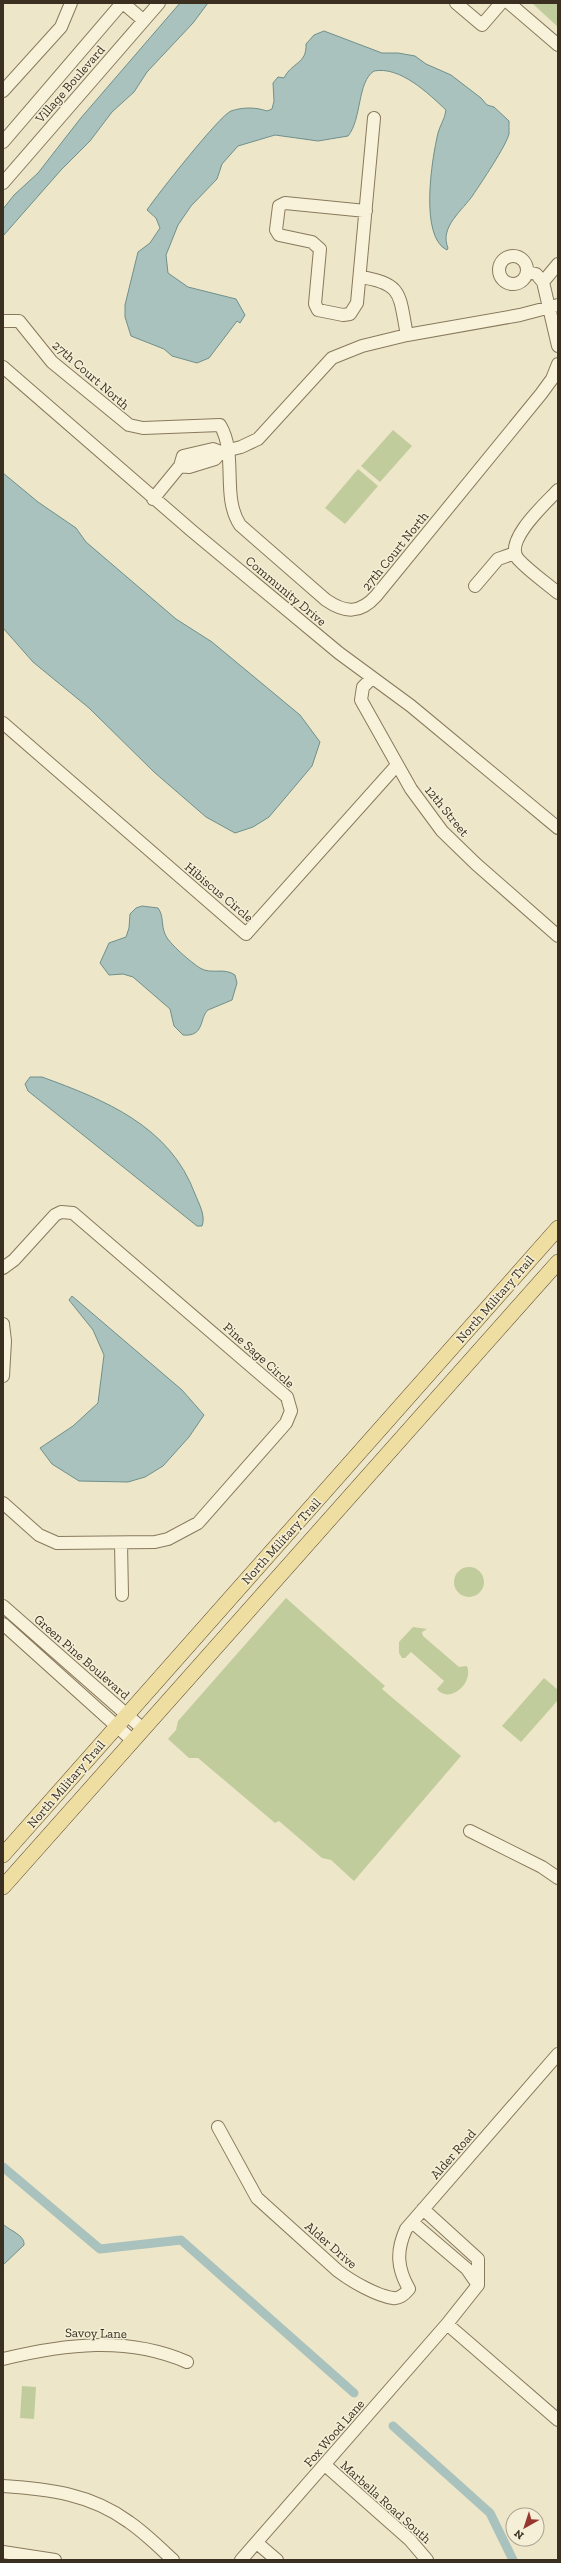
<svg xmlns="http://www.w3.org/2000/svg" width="561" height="2563" viewBox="0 0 561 2563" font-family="'Zilla Slab',serif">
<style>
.green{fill:#c1cc9c}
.water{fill:#a9c2bd;stroke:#6f908b}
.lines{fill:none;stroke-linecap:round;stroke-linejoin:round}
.canal{stroke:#a9c2bd;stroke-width:9}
.minor-casing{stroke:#89795d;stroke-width:14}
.major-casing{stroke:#574731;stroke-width:16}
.minor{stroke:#f8f2db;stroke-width:12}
.major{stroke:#efdea2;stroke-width:15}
.labels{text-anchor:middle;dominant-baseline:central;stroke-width:3;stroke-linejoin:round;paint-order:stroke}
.street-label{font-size:13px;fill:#3a2f20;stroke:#f5efd7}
</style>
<rect width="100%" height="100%" fill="#ede6c8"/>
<path class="green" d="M532,3H558V27Z
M393,430L412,446L380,482L361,466Z
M358,469L378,486L345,524L325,508Z
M454 1582a15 15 0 1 1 30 0a15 15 0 1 1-30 0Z
M286,1598L385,1686L382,1689L461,1756L354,1881L331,1860L322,1858L279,1821L275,1823L198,1758H189L168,1739L176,1730L178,1721Z
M413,1627L427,1629L422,1632L423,1636L459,1667L467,1666C474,1685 448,1704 437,1689L444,1681L411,1652L405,1658H402L399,1653V1642Z
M544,1678L558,1690V1700L521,1742L502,1726Z
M22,2386L36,2387L34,2419L20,2418Z"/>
<path class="water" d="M180,3H208L193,23L147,72L134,92L112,112L90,141L61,170L3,236V209L14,195L38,173L80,119Z
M324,31L382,53H398L415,56L426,64L451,75L481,98L487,105L494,107L509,121C509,125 509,130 509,134C506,146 481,183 473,195C463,210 439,227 448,248L447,250C419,237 432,158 438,133C440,125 445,119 446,110C428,93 400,66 374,71C357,82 362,119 348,136L318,141L275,135L238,146L222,164L217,179L191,206L178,225L166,255L168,273L188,287L236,299L245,315L240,323L237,321L209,358L197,363L172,356L164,349L131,336L125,317V305L138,252L150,243L160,228L156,218L147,210C157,195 220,115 231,111C243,107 255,107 267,111L272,109L274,101L273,83L278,77L284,78C292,62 307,64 306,44L314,35Z
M3,473L38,502L76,528L86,542L176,619L212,642L300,715L320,742L312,766L269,817L253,827L235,833L206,817L154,772L89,708L33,662L3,628Z
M142,906L158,908C164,916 161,925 165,934C168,943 192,963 200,968C211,975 224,967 235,975L237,983L232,1000L208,1010C199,1018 205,1037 183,1035L174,1026L170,1009L133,977L123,974L109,975L100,963L109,943L126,937L129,928L130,914L136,908Z
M30,1077H42C105,1100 170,1126 195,1194C199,1204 206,1216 202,1226H197L28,1091L25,1084Z
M72,1296L182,1390L204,1415L189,1437L163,1466L145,1477L128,1482L79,1481L52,1464L40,1448L73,1426L98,1403L104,1355L93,1330L69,1300Z
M3,2224C10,2231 25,2235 24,2245L3,2265Z"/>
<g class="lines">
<path class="canal" d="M3,2167L100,2249L181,2240L354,2393
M393,2426L490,2513L513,2560"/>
<g class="minor-casing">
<path id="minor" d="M123,3L143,20
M456,3L482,25L501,3
M509,3L558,45
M3,91L61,27L71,3
M3,142L122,3
M3,183L159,3
M366,211L285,203L279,206L276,230L279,235L312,242L320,249L315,304L318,310L343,315L350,314L357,303L374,118
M499 270a14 14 0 1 1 28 0a14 14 0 1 1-28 0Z
M527,272L536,274L543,282L558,346
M360,277C404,283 399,296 407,335
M543,282L558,264
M3,321H19L52,362L129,425L143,428L220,425C238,455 221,496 240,525L326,600C345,613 360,614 376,596L541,394L552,379L558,364
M3,367L192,531L339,653L411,706L558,828
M180,466L189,467L215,459L221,452L241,447L258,439L332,358L362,346L407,335L520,315L558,305
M558,490C546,503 503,541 518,559C530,572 545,582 558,593
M153,499L180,466L183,456L213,449L221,452
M475,586L498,559L515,553
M372,678L363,687L361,700L411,789L442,831L476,864L558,936
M3,723L246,934L397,765
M3,1268L14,1260L55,1215L61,1212L73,1213L287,1397L291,1411L286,1423L198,1523L168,1539L155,1542L57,1543L39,1535L3,1503
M3,1324L5,1341L3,1376
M121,1543L122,1595
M3,1606L143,1729
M3,1624L132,1740
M470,1831L542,1867L558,1878
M218,2127L257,2198L338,2271C351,2281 377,2296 393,2298C399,2299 405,2294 409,2289C397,2268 396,2251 406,2229L558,2054
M412,2222L467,2269L478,2285
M447,2324L558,2420
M3,2359C65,2344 127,2336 187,2362
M325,2465L410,2540L427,2560
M3,2486C49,2489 91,2494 129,2522C145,2533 159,2547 173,2560
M257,2543L277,2560
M3,2552L55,2560
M241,2560L447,2324L478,2285V2259L423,2209"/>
</g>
<g class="major-casing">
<path id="major" d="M3,1855L558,1228
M3,1887L558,1262"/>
</g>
<use href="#minor" class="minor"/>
<use href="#major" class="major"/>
</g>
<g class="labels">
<g class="street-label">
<text transform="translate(70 84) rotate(-49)">Village Boulevard</text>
<text transform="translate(91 375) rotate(41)">27th Court North</text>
<text transform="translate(395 551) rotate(-51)">27th Court North</text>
<text transform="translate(286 591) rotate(40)">Community Drive</text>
<text transform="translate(447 811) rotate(51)">12th Street</text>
<text transform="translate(219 892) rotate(40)">Hibiscus Circle</text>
<text transform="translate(495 1299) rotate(-49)">North Military Trail</text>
<text transform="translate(259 1355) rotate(42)">Pine Sage Circle</text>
<text transform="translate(281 1541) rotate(-48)">North Military Trail</text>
<text transform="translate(82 1657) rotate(41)">Green Pine Boulevard</text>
<text transform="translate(66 1784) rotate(-49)">North Military Trail</text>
<text transform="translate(453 2154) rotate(-49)">Alder Road</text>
<text transform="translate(331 2245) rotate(41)">Alder Drive</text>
<text transform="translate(96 2333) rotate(1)">Savoy Lane</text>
<text transform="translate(334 2433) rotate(-49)">Fox Wood Lane</text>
<text transform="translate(386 2502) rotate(42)">Marbella Road South</text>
</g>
</g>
<rect width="561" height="2563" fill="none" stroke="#3a2f20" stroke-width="8"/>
<g transform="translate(525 2527) rotate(219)"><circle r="19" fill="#f5efd7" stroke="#aaa28e"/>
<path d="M0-3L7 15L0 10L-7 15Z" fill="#96382f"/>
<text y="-6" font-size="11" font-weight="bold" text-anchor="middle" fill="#3a2f20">N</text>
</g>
</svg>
